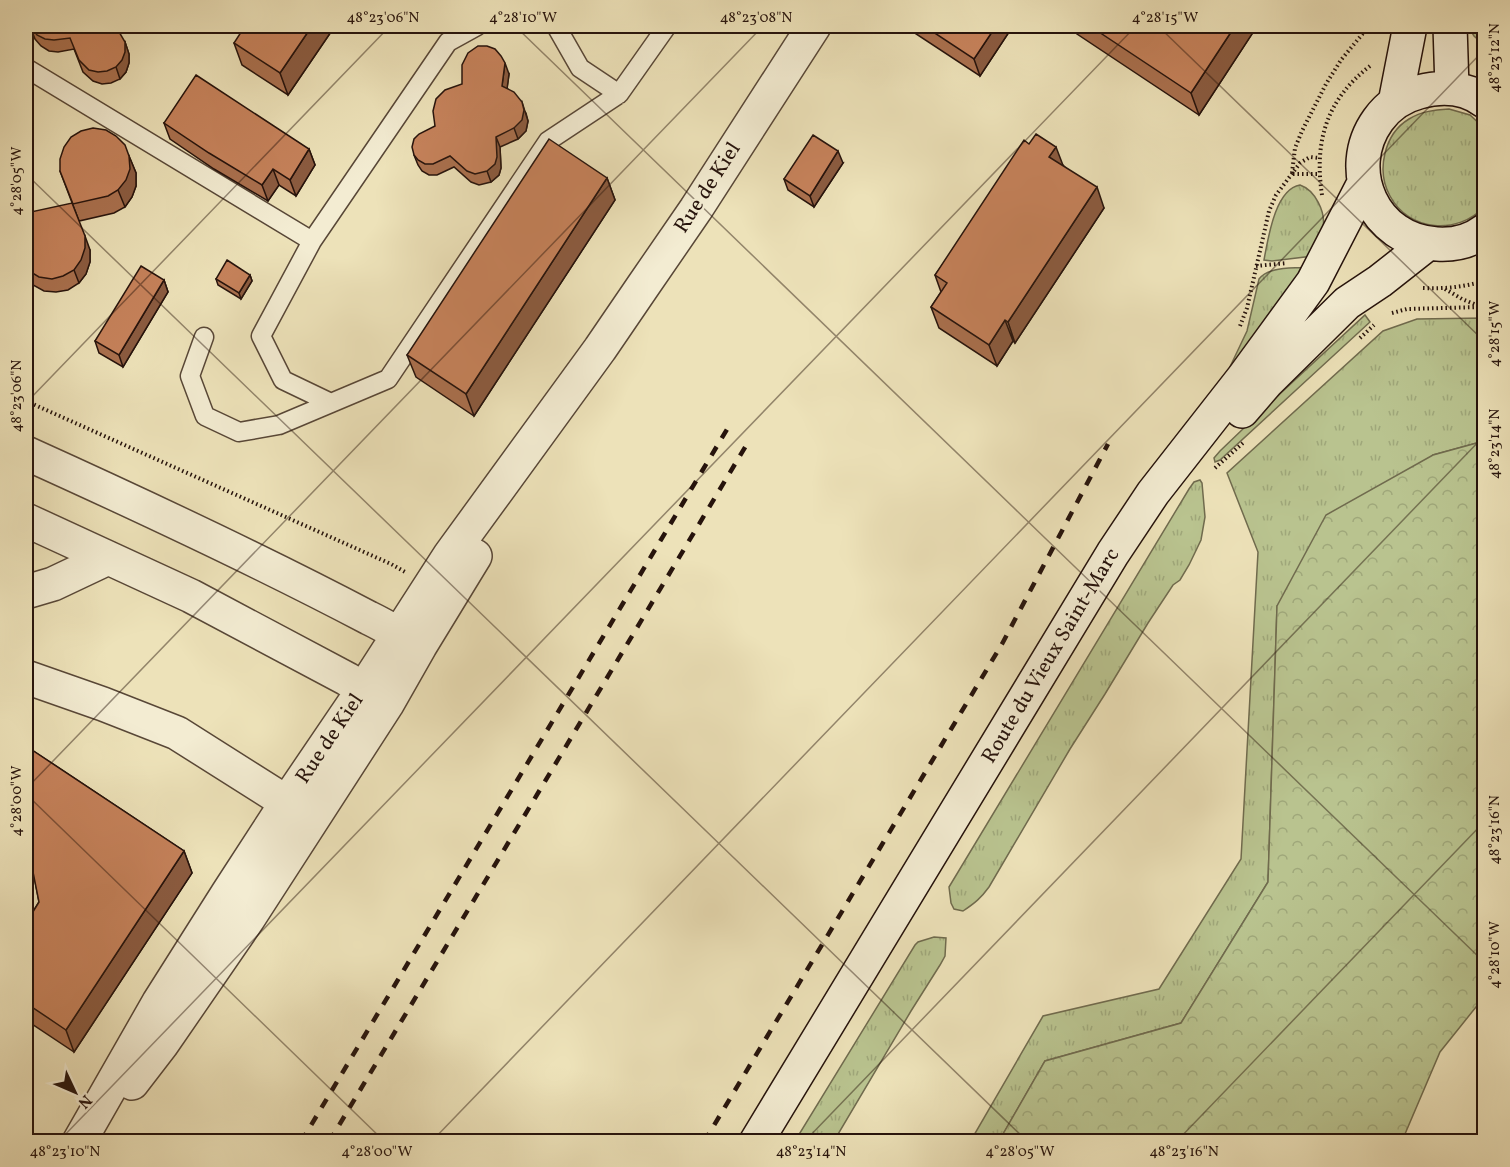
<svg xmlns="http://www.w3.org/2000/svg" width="1510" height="1167" viewBox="0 0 1510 1167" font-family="Vollkorn,serif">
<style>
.grass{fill:url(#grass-tufts);stroke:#706b4e;stroke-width:1.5}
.forest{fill:url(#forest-crowns);stroke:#706b4e;stroke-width:1.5}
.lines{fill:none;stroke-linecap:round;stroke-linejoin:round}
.service-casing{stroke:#584737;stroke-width:21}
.minor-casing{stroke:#584737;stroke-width:36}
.secondary-casing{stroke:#26130c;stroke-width:36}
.path{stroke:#26130c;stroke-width:4;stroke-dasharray:1.5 3;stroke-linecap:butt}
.service{stroke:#f3ecd2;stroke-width:18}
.minor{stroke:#f3ecd2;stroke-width:33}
.secondary{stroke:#f3ecd2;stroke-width:33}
.rail{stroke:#26130c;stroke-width:4.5;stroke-dasharray:10 10;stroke-linecap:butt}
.wall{fill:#aa704e;stroke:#26130c;stroke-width:1.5}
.shaded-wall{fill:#8b5b40;stroke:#26130c;stroke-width:1.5}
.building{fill:#c6825b;stroke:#26130c;stroke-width:1.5}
.ticks{fill:none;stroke:#26130c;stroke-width:1.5;stroke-opacity:0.45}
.labels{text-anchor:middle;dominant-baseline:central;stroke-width:5;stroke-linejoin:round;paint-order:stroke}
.street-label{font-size:21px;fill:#26130c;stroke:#f3ecd2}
.neatline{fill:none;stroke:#26130c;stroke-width:2}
.ticks-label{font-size:15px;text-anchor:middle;fill:#26130c}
</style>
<defs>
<pattern id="grass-tufts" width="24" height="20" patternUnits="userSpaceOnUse" patternTransform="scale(1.5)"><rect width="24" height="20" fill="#b9c38f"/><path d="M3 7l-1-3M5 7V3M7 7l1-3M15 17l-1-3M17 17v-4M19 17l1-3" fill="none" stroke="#9fa77a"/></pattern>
<pattern id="forest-crowns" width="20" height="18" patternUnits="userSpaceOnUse" patternTransform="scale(1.5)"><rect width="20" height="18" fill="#b9c38f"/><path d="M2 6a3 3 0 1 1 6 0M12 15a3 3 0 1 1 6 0" fill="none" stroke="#9fa77a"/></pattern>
</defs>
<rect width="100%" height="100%" fill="#ede2b9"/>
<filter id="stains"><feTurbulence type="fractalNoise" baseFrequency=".00333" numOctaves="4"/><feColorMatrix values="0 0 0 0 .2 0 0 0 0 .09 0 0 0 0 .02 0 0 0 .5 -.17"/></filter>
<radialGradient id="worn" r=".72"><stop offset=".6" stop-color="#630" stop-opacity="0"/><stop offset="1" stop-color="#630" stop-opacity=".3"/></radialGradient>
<path class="grass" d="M1468,26H1484V45L1474,36Z
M1449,109L1470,115L1484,128V207C1458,235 1409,232 1390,196C1376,171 1384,134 1409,119C1422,111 1435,110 1449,109Z
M1300,185C1315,190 1326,212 1323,228C1321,237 1317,247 1313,256L1272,261L1264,260C1268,239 1275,189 1300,185Z
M1308,267L1228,371L1247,331L1259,279C1269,266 1292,269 1308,267Z
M1365,315L1370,322L1220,460L1215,462L1214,458L1220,451L1269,404Z
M1484,318V441L1433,455L1277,606L1268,882L1181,1023L1045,1061L999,1141L970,1142L1043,1016L1159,989L1241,859L1258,552L1227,473L1383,331L1417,319Z
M1200,480L1202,483L1205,517L1201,540L1189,565L1180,580L1173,585L1148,623L1105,694L1070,749L989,887C981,898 975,903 963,911L954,909L951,903L949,887L1189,489L1194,482Z
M934,937L946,938L945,956L940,965L911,1011L834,1141H795L915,945L918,942Z"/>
<path class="forest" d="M1484,441V997L1440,1052L1402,1141H999L1045,1061L1181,1023L1268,882L1277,606L1326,515L1433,455Z"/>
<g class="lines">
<g class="service-casing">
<path id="service" d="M556,26L580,68L619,94L667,26
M26,68L312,241
M204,337L190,376L205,416L239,432L279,425L388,379L548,141L619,94
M331,403L283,380L261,336L312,241L448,42L477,26"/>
</g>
<g class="minor-casing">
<path id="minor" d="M26,453C141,505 257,559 369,618C386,626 401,636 417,644
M26,520L191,596L347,679L383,702
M26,592L53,584L108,558
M26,677L103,704L177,733L305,814
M132,1083L162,1044L248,919L387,704L420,646L475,556
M79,1142L159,1002L228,893L287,802L363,690L450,555L600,349L643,286L696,209L814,26"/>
</g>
<g class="secondary-casing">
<path id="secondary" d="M1450,26L1452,88
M1484,101C1465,87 1441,86 1419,92C1403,96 1388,106 1378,120C1342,170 1374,241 1437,244C1454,245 1471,241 1484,231
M1395,103L1410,26
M1242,411L1267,382L1347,303L1380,281L1427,244
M756,1142L1113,553L1153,493L1243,378L1313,282L1364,183"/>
</g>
<path class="path" d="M1292,173L1295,148L1302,131L1326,84L1341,60L1369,26
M1293,174H1319
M1322,195C1314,142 1326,100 1370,66
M1256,266L1287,263
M1423,288C1445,289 1464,287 1484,281
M1445,289L1462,299L1484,308
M1392,313L1407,309L1481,307
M1240,326L1247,308L1269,211L1276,195L1300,163L1310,157L1319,158
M1360,338L1374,325
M26,401L391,564L405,572
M1215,468L1245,441"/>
<use href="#service" class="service"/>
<use href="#minor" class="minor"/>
<use href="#secondary" class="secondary"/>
<path class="rail" d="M301,1142L729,426
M329,1142L750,439
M704,1142L1002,644L1108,444"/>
</g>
<path class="wall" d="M30,26L125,42L129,54V63L126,72L120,79L111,83L102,84L93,81L83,72L74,49L58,52L49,51L41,46L35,39Z
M335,26L288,95L242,65L234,43Z
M904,26H1013L980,76Z
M1065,26H1249L1252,34L1199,115Z
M509,74L507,88L526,113L528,121L526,131L518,139L500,147L501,168L499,175L491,182L479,185L471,182L454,167L437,175H429L422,171L418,165L414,155L435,126Z
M164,123L309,149L315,165L296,196L279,185L268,201L214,169L170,139Z
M1029,144L1063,165L1104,208L1015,343L1013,341L997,366L939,328L931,307L941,292L935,275Z
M129,156L136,173V186L132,197L125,207L114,213L79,221L60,171Z
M843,163L814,207L788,190L784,179Z
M607,178L615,200L474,416L416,377L407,355Z
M26,213L90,250V262L86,274L79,283L68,290L56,292L44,291L33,285L26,276Z
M250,275L252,281L241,299L218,285L216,279Z
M164,280L168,292L123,367L99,353L95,341Z
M26,746L184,851L192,873L74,1052L26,1020V923L39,902L35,881L26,874Z"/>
<path class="shaded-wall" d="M312,26H335L288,95L280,73Z
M996,26H1013L980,76L974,59Z
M1235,26H1249L1252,34L1199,115L1191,93Z
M125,42L129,54V63L126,72L120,79L116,67Z
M505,63L509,74L506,97L502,86Z
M522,102L528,121L526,131L518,139L514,128Z
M496,137L500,147L501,168L499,175L491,182L487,171Z
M1056,147L1064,168L1049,157Z
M309,149L315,165L296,196L290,180Z
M838,151L843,163L814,207L810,196Z
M129,156L136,173V186L132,197L125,207L118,190Z
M273,169L279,185L268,201L262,185Z
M607,178L615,200L474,416L466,394Z
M1097,187L1104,208L1015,343L1008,322Z
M85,236L90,250V262L86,274L79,283L74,270Z
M250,275L252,281L241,299L239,293Z
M164,280L168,292L123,367L119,355Z
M1005,320L1013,341L997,366L989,345Z
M184,851L192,873L74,1052L66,1030Z"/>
<path class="building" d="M30,26H110L118,30L125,42V52L122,60L116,67L107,71L98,72L89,70L79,60L70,38L54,40L45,39L37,35Z
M245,26H312L280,73L234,43Z
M924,26H996L974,59Z
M1090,26H1235L1191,93Z
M478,46H487L495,49L501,56L505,63L502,86L514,92L522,102L524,110L522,120L514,128L496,137L497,157L495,164L487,171L475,174L467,171L450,156L433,164H425L418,160L414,155L412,147L414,139L419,134L435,126L433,111L436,99L445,90L462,84V65L468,53Z
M196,75L309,149L290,180L273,169L262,185L209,153L164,123Z
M93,128L106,130L116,136L125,145L129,156L130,169L126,180L118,190L108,196L73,204L60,171V159L64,147L71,137L81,131Z
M1036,134L1056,147L1049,157L1097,187L1008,322L1005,320L989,345L931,307L947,283L935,275L1024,140L1029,144Z
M813,135L838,151L810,196L784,179Z
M549,139L607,178L466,394L407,355Z
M72,203L85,236V248L81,260L74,270L63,276L52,279L39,277L29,271L26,268V213Z
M227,260L250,275L239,293L216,279Z
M141,266L164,280L119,355L95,341Z
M26,746L184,851L66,1030L26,1003V923L39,902L31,862L26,858Z"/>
<path class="ticks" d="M515,26L1484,962M1158,26L1484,341M26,174L1028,1142M26,403L390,26M26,789L763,26M26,794L385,1142M58,1142L1136,26M431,1142L1484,50M804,1142L1484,436M1176,1142L1484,822"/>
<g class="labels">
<g class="street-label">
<text transform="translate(708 188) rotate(-57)">Rue de Kiel</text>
<text transform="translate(1051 656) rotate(-59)">Route du Vieux Saint-Marc</text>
<text transform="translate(330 739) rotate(-56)">Rue de Kiel</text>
</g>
</g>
<rect width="1510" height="1167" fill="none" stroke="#ede2b9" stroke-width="66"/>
<g transform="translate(75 1092) rotate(134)" stroke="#f3ecd2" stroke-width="4.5" paint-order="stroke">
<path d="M0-4.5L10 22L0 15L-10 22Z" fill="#26130c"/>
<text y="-9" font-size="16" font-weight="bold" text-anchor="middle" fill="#26130c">N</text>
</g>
<rect x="33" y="33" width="1444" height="1101" class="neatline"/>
<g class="ticks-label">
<text x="383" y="22">48°23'06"N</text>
<text x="523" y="22">4°28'10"W</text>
<text x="756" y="22">48°23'08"N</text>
<text x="1165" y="22">4°28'15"W</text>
<text transform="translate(1494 58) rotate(-90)" y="5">48°23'12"N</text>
<text transform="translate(16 181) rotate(-90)" y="5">4°28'05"W</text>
<text transform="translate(1494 334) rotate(-90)" y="5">4°28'15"W</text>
<text transform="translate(16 396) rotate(-90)" y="5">48°23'06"N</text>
<text transform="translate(1494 444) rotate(-90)" y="5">48°23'14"N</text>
<text transform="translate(16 801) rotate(-90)" y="5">4°28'00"W</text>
<text transform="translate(1494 830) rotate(-90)" y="5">48°23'16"N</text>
<text transform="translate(1494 955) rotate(-90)" y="5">4°28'10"W</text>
<text x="65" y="1156">48°23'10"N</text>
<text x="377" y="1156">4°28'00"W</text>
<text x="811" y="1156">48°23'14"N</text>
<text x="1020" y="1156">4°28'05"W</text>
<text x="1184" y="1156">48°23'16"N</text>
</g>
<rect width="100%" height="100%" filter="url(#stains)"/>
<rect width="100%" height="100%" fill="url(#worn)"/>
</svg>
